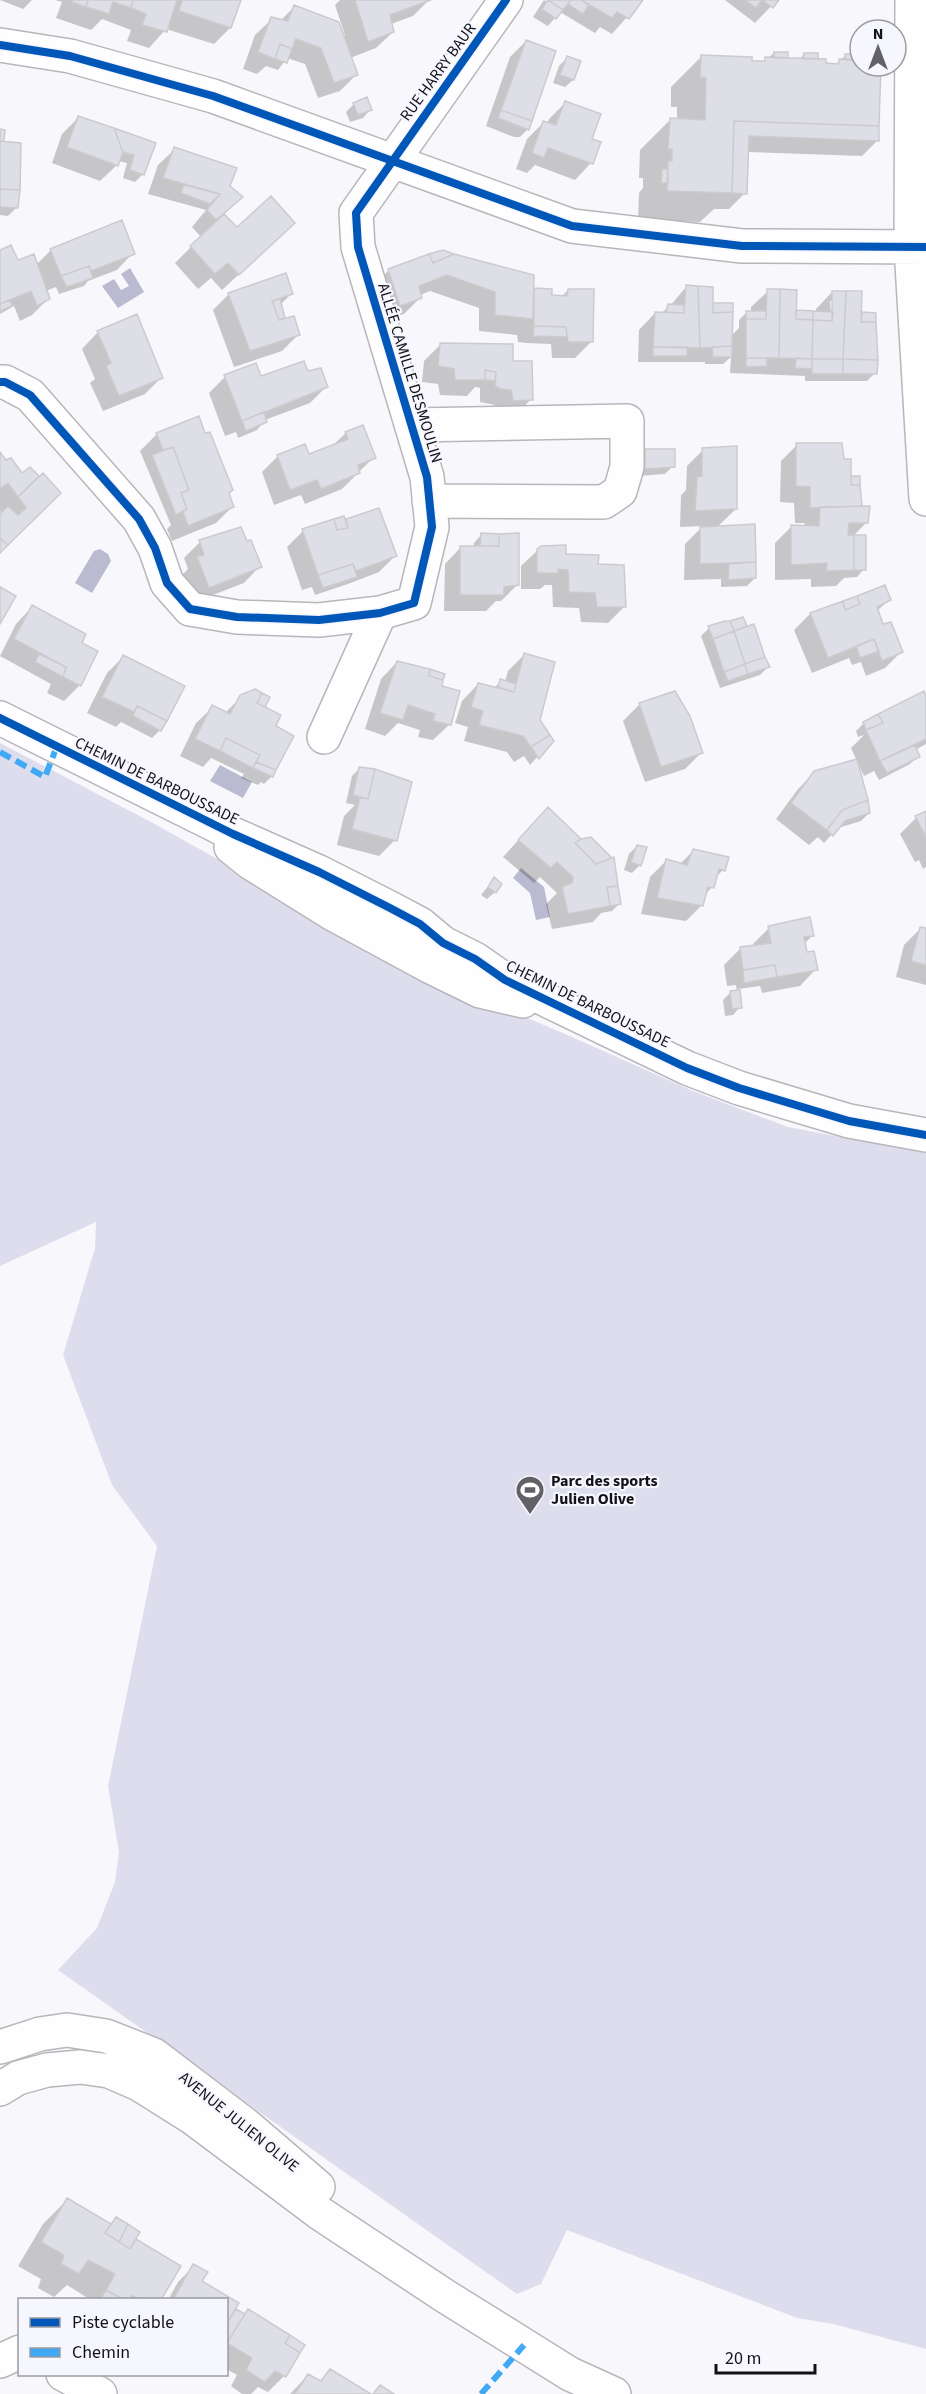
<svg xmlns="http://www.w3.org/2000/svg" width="926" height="2394" viewBox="0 0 926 2394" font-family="'Source Sans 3',sans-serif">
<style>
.green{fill:#dedded}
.water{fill:#babad0}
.shadow{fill:#0003;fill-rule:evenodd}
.building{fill:#dedee6;stroke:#cbcbcf;stroke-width:1.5}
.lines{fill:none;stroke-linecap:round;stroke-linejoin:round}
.minor-casing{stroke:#b7b7bb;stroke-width:36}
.major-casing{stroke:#b7b7bb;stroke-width:36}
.minor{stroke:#fefeff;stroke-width:33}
.major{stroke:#fefeff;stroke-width:33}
.quiet{stroke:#3fa9f5;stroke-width:6;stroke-dasharray:12 6;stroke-linecap:butt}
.cycleway-casing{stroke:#f6f6fe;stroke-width:11}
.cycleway{stroke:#0057b8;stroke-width:8}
.labels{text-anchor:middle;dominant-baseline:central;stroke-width:4.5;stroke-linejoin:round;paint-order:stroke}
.street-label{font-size:16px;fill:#121216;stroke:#f6f6fe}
.poi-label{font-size:16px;font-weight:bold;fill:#121216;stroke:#f6f6fe;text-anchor:start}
</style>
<rect width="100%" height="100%" fill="#f8f8fc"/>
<path class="green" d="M0,743L151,822L431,978L563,1033L693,1091L788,1127L926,1153V2349L833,2324L797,2318L567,2230L541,2284L517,2294L58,1970L97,1928L115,1882L119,1852L108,1786L157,1546L112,1485L63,1355L95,1248L96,1222L0,1266Z"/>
<path class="water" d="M130,268L144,292L118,308L102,286L114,279L121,290L129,286L121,274Z
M100,549L108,554L111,561L92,593L75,583L94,551Z
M220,765L252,782L243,798L210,781Z
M521,868L544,887L550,917L536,920L530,893L513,878Z"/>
<path class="shadow" d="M0,0H32L23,9Z
M55,0H239L230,28L214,44L166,29L149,48L127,41L131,30L102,19L91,30L56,18L62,2Z
M340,0H429L413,16L391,24L393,32L376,48L350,58L356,75L340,91L318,98L305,64L287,58L278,70L266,66L257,74L243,69L255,35L272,19L280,21L294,7L342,36L345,35L335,5Z
M544,0L561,11L551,0H642L612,34L600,27L595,33L560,12L548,26L546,25L533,17Z
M725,0H777L755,23Z
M526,41L528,129L520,137H514L486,126L510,57Z
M774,53L787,59L799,60L804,54L824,65H835L846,55L860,62V66H880L878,140L862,156L747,152L745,193L729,209H714L700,222L638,220L639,193L643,188V178H639L640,150L670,120H677V107H671V87L701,57L762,63Z
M567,58L573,80L565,87L553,83L559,66Z
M565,103L590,140L599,143L591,163L575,180L535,165L527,173L516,169L527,139L543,123L547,124L549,119Z
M354,104L370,110L363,118L350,122L346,112Z
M78,118L155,144L143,174L135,182L123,178L127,163L118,161L117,165L100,181L52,163L62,134Z
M0,143L16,208L8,216L0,215Z
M175,149L241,197L223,215L237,229L277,239L222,290L211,278L198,289L175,263L201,237L192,227L206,210L148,194L158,165Z
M51,250L133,253L117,270L88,281L84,286L59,294L56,287L46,291L48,299L32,315L20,321L14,306L0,314V252L17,262L36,265Z
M428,256L532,289L550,291V297H561L568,290L592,341L575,358H552L551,344L526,343L518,342L517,335L479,331V308L430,291L420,295V298L404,314L384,321L373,286L389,270Z
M686,287L712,305L730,337L739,328V320L747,312H751V307L768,291L795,311L816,312V309L832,292L860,316L862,314L875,373L867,381H805V376L730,373L731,357L723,364H705V362H638L639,330L655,313H661L670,306ZM830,301H833L834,313H831Z
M229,294H291L280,305L284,317L280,321L298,335L282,351L234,367L213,310Z
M98,332L161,378L145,394L103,411L90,383L95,379L82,349Z
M440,345L511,362L531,399L515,416H497L495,405L480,402V388L475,387L467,396L440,395L438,384L422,382L424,361Z
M307,373L327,386L310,403L265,420L257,430L238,438L236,432L225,436L209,393L225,377L260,378Z
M198,418L232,507L216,523L172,541L167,529L171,525L140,451L157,434Z
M346,433L374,457L342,489L305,504L301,495L274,505L262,472L278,456H309L332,446Z
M797,445L842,460L849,480L858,485L860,507L867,522L853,536L864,569L857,577L844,578L836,586L811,587V579L775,580V543L791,527H804L805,523H795L794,503L780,502L781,461Z
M703,450L736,509L717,527L753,525L755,578L747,586L721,587V579L684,580L685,544L703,526L680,527L681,495L686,490L687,466Z
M646,451L673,466L665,474L638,476V459Z
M0,455L22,475L30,469L59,493L0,551V516L2,514L0,511Z
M346,521L395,556L379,572L348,584L315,595L312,587L302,590L287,547L303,531Z
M481,535L518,584L501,601H496L486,611H444L445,564L461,547H473L474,543Z
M200,542L247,543L260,566L244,583L192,603L182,575L188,569L184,558Z
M538,550L597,565L624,607L608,623L581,622L579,608L553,607L552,585H545L540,589H521V566Z
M889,600L877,611L882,625L901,652L885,668L866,676L861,662L852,665L849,658L812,673L794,630L810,614Z
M32,607L80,644V685L64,701L47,693L51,684L0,656L16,624Z
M742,618L768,667L760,675L720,688L701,636L709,628Z
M524,655L538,721L552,741L530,765L524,756L514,762L507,752L464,741L468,727L455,723L462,701L478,684L494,688L501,681L505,682L508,671Z
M123,657L160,730L152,738L121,722L116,727L87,713L107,673Z
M397,662L440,687L450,724L433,740L418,737L420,730L398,723L385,736L365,729L381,679Z
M255,691L274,726L272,776L264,784L261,782L258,785L241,778L244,774L211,758L203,767L180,756L196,723L213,707L225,713L241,697Z
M674,692L701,753L685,769L645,782L623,721L639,705Z
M926,700V744L915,750L918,756L910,764L879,780L874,771L864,776L858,764H857L869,813L861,821L838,828L824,843L818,837L809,845L776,819L798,789L815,772L857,761L851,748L864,735L858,737L856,731L864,723Z
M360,768L395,840L379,856L337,845L344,816L355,805L346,803L352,776Z
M926,812V867L923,869L919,860L915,862L900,834L916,818Z
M532,825L580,840L620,903L612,911L601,913L593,922L552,929L546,904L557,893L540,877L534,883L503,857Z
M637,846L640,865L632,873L624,870L629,854Z
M693,851L723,870L715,878L712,887L704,896L702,905L686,921L641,914L650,877L666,861L679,865Z
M494,879L495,892L487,899L481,895Z
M769,928L812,936L804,944L806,953L816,969L800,986L762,993L760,986L738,989L740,1007L733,1015L725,1016L723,1000L731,992H737L736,985L727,986L724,965L740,949L753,947V944Z
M921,928L926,930V985L896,977L904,945Z
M67,2200L110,2225L116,2219L131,2246L137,2241L160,2300H91L67,2285L54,2297L38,2288L41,2279L18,2266L43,2224Z
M194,2266L200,2281L237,2304L232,2315L236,2311L244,2315L248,2311L284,2376L268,2392L258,2387L251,2394H242L231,2386L237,2375L226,2369V2300H168L178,2282Z
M331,2371L368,2394H290L308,2375L320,2382Z"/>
<path class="building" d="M72,0H88L86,7L72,2Z
M88,0H133L131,8L113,2L109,14L86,7Z
M133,0H177L167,32L142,25L146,14L131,8Z
M182,0H241L231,28L179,11Z
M355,0H431L390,15L394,32L368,42Z
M548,0L563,10L556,19L542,9Z
M548,0H571L563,10Z
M571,0H581L589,5L583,14L568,4Z
M581,0H643L629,19L617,12L612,18Z
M745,0H762L756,8Z
M762,0H779L773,8Z
M294,5L339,22L358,75L334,83L321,48L296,39L292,49L280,44L275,59L258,52L271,17L288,21Z
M526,40L556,51L532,121L501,110Z
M280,44L292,49L287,63L275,59Z
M774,52H788V58H774Z
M804,53H818V59H803Z
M845,54H860V60H845Z
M701,55L752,57V61H765V57L826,59V63L839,64V59L860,60V66H881L879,126L734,121L732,193L667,191L668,161H672V149H668L670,118L705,120L706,78L700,77Z
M567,56L581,61L574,80L560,75Z
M367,97L372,110L358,115L353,103Z
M565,101L601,114L592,139L601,142L593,164L548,148L544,158L532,153L543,121L556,125Z
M501,110L532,121L529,130L498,118Z
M78,116L114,128L123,152L118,166L67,147Z
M734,121L879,126V141L749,136L747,194L732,193Z
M114,128L156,143L144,175L130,170L134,155L123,152Z
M0,129L5,130L4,141H0Z
M0,141L21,143L20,190L0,189Z
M174,147L237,168L230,186L243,197L216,220L207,210L220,194L163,178Z
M662,169H668V183H661Z
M184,185L220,194L210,204L181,193Z
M0,189L20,190L18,208L0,207Z
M271,196L295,223L239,275L228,263L215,274L190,246L224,214L237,227Z
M122,220L135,254L91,271L89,266L61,276L50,249Z
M11,245L18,260L34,254L50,299L37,306L31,291L0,304V250Z
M443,250L454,254L433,263L429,254Z
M429,254L433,263L454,254L534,275L533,319L495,315V292L447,275L419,286L422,298L400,306L388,269Z
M89,266L93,278L67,287L61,276Z
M286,273L293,294L272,301L279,320L294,316L300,335L250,351L228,293Z
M686,285L698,286L700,348L653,347L655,312L684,313Z
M698,286L713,287V313L733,312L732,346L700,348Z
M534,288L552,289V295L567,296L568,289H594L593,342H568L566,327L534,326Z
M767,289H780L779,358H746V319H766Z
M780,289L797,290L796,319L813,320L812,359L779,358Z
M832,291H846L843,359H812L813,320L832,321Z
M846,291H862L861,322H876L878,360L843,359Z
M280,299L285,318L279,320L272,301Z
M10,300L12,306L0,311V304Z
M713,303H733V312L713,313Z
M668,304L684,305V313L666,312Z
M796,310L813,311V320L796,319Z
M746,311H766V319H746Z
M813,311L833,312L832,321L813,320Z
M862,312L876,313V322H861Z
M137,314L163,378L119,396L106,366L111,363L97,331Z
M534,326L566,327L567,337L533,336Z
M440,343L513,344V361H532L533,400L513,401L511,390L501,389L495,386L496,372L485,370V380H455L454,369L438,366Z
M732,346V357H713L712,347Z
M653,347H687V356H653Z
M746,358H767V366L746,367Z
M796,358L812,359V369L795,368Z
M812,359H843V374H812Z
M843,359L878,360L877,374H843Z
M304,361L308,371L321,368L328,387L242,421L224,375L256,363L261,376Z
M485,370L496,372L495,381L485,380Z
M264,412L267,422L246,431L242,421Z
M199,416L205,433L210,432L233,490L229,493L234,507L188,526L183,512L187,509L181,493L189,490L173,447L163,450L156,433Z
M363,425L376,458L358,465L360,473L321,489L317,480L290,490L277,455L305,444L309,454L348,439L345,432Z
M796,443H842L844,459H851V485H860L862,506L810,508V487L796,486Z
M737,446V509L695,511L697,477L702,476V448Z
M173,447L189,490L181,493L187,509L176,515L152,455Z
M645,449H675V467L645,469Z
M0,452L6,460L11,458L22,473L30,467L39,476L18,497L8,483L0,489Z
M43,473L61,493L8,545L0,538V514L8,506L18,515L26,508L18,497Z
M851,476H860V485H851Z
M870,506L868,523H849L848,535H854V570L826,571L827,563L791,565V525L819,526L820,507Z
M379,508L397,556L356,571L353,564L318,575L302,529L334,519L337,530L348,528L346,519Z
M344,516L348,528L337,530L334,519Z
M755,524L756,562L700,564V527Z
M241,527L247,541L251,540L262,567L209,588L197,557L204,555L199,540Z
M481,533L499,534V546H480Z
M519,533V585L504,587V595H460V546H499V534Z
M854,535H866V570H854Z
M0,538L8,545L0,553Z
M566,545V554L599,555L598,564L624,565L626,607H597L595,593L569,592L568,570L558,569V573H537V549L541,546Z
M756,562V578L728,580L729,564Z
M353,564L357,577L323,588L318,575Z
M885,585L891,600L877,607L883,624L891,622L903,652L882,661L874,639L828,658L810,613L843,601L845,610L860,604L857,596Z
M0,587L16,596L0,624Z
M857,596L860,604L845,610L843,601Z
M32,605L86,634L82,643L98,651L81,686L63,677L66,667L14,639Z
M743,617L747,626L734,631L730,621Z
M725,621H730L734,631L713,639L708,626Z
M754,624L765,657L745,664L734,631Z
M734,631L745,664L724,672L713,639Z
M874,639L879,651L860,658L856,646Z
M524,653L555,662L540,720L550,735L531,747L523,736L479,725L483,711L471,707L478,683L514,692Z
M39,654L66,667L63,677L35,662Z
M123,655L185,686L167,721L137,706L134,712L102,697Z
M765,657L770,667L748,674L745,664Z
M397,661L430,669L429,676L443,680L442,686L460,691L451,725L433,721L435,714L408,705L403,720L380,713Z
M745,664L748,674L728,681L724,672Z
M430,669L445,674L443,680L429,676Z
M500,679L516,684L514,692L498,687Z
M255,689L262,693L257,703L281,715L276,726L294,736L276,770L256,762L260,755L226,738L220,751L195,739L212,705L230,714L240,695Z
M675,691L690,716L703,753L661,767L639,703Z
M924,691L926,696V739L880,761L866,730L883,723L878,714Z
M262,693L270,697L265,707L257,703Z
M137,706L167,721L161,731L133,716Z
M878,714L883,723L866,730L863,722Z
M550,735L554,741L539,759L531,747Z
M226,738L260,755L253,768L220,751Z
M915,745L920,757L887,773L880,761Z
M857,759L868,800L842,810L827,830L791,803L814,771Z
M256,762L276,770L273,777L253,768Z
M359,767L375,769L368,799L353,795Z
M375,769L412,782L397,841L352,829L360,798L368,799Z
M868,800L870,813L845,821L833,836L827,830L842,810Z
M548,807L581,839L575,843L596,864L614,857L618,886L607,887L610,906L568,914L562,887L572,883L573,877L557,862L551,868L518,840Z
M926,811V837L915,816Z
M591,837L612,858L596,864L575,843L581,839Z
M637,845L647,847L641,866L631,862Z
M693,849L729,857L725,871L719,869L714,888L708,887L703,906L657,898L666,859L687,865Z
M494,877L502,884L496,893L488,887Z
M618,886L621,904L610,906L607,887Z
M810,917L814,936L804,937L807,952L814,951L818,970L777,977L775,965L743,970L740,947L771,943L768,926Z
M920,927L926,928V965L911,961Z
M775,965L777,977L744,983L743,970Z
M740,990L742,1008L732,1009L730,991Z
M67,2198L111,2224L105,2233L130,2249L136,2239L181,2266L161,2300H140L132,2295L129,2300H124L106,2290L115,2274L88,2260L79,2274L61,2264L64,2255L41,2242Z
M116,2217L128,2224L119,2242L105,2233Z
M128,2224L140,2232L130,2249L119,2242Z
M193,2264L208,2272L202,2281L239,2303L226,2325V2300H173Z
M106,2290L124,2300H100Z
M236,2309L245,2314L227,2343L226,2325Z
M248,2309L290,2335L285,2343L300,2353L286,2377L275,2371L265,2382L246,2370L252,2358L227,2343Z
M290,2335L305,2345L300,2353L285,2343Z
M330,2369L371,2394H295L308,2374L321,2381Z
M380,2385L394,2394H373Z"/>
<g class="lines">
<g class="minor-casing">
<path id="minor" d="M912,0L911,247L926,499
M0,45L70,56L213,96L572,226L742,246L926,247
M0,382H5L30,395L139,519L155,548L167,583L190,609L237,617L319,620L380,613L414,603L432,527L427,477L358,247L356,213L506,0
M412,425L627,421V467L620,491L604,502L429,501
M0,718L233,834L319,872L390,908L420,924L443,943L475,959L505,980L687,1068L739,1088L849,1121L926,1135
M324,737L380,613
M231,847L251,863L333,914L429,966L480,991L523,1001
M0,2361L20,2352
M63,2374L100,2394"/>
</g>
<g class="major-casing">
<path id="major" d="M0,2047L40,2034L67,2030L106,2036L154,2055L247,2126L318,2187
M0,2089L18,2078L47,2070L80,2067L109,2071L139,2084L193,2118L321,2214L445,2296L570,2374L614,2394"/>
</g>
<use href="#minor" class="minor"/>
<use href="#major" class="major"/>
<path class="quiet" d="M0,752L45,777L57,746
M481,2394L524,2345"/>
<g class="cycleway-casing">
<path id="cycleway" d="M0,45L70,56L213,96L572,226L742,246L926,247
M0,382H5L30,395L139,519L155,548L167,583L190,609L237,617L319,620L380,613L414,603L432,527L427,477L358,247L356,213L506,0
M0,718L233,834L319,872L390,908L420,924L443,943L475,959L505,980L687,1068L739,1088L849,1121L926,1135"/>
</g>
<use href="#cycleway" class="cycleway"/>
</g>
<defs>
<g id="stadium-pin" transform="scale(1.5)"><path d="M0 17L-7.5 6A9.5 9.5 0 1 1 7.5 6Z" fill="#626266" stroke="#f6f6fe"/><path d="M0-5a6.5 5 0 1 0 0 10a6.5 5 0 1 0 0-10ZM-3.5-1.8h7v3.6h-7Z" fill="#fff"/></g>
</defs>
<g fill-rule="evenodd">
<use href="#stadium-pin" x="530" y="1490"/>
</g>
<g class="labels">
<g class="street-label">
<text transform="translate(438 72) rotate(-54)">RUE HARRY BAUR</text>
<text transform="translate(410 373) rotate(73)">ALLÉE CAMILLE DESMOULIN</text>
<text transform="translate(157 781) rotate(26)">CHEMIN DE BARBOUSSADE</text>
<text transform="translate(588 1004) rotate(26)">CHEMIN DE BARBOUSSADE</text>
<text transform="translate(239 2122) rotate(39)">AVENUE JULIEN OLIVE</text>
</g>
<g class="poi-label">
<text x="551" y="1481">Parc des sports<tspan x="551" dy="18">Julien Olive</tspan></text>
</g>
</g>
<rect x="18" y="2298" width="210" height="78" fill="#f6f6fe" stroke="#9b9ba1" stroke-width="1.5"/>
<rect x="30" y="2318" width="30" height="9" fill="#0057b8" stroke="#9b9ba1" stroke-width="1.5"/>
<text x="72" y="2328" font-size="18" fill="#121216">Piste cyclable</text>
<rect x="30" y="2348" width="30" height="9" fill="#3fa9f5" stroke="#9b9ba1" stroke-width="1.5"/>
<text x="72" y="2358" font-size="18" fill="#121216">Chemin</text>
<g transform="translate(878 48)"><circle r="28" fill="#f6f6fe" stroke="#9b9ba1" stroke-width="1.5"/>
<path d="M0-4.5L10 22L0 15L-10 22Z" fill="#626266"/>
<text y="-9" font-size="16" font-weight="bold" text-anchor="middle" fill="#121216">N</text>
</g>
<path d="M716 2364v9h99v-9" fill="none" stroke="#121216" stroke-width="3"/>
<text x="725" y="2364" font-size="18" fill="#121216" stroke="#f6f6fe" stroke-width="4.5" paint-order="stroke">20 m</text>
</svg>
